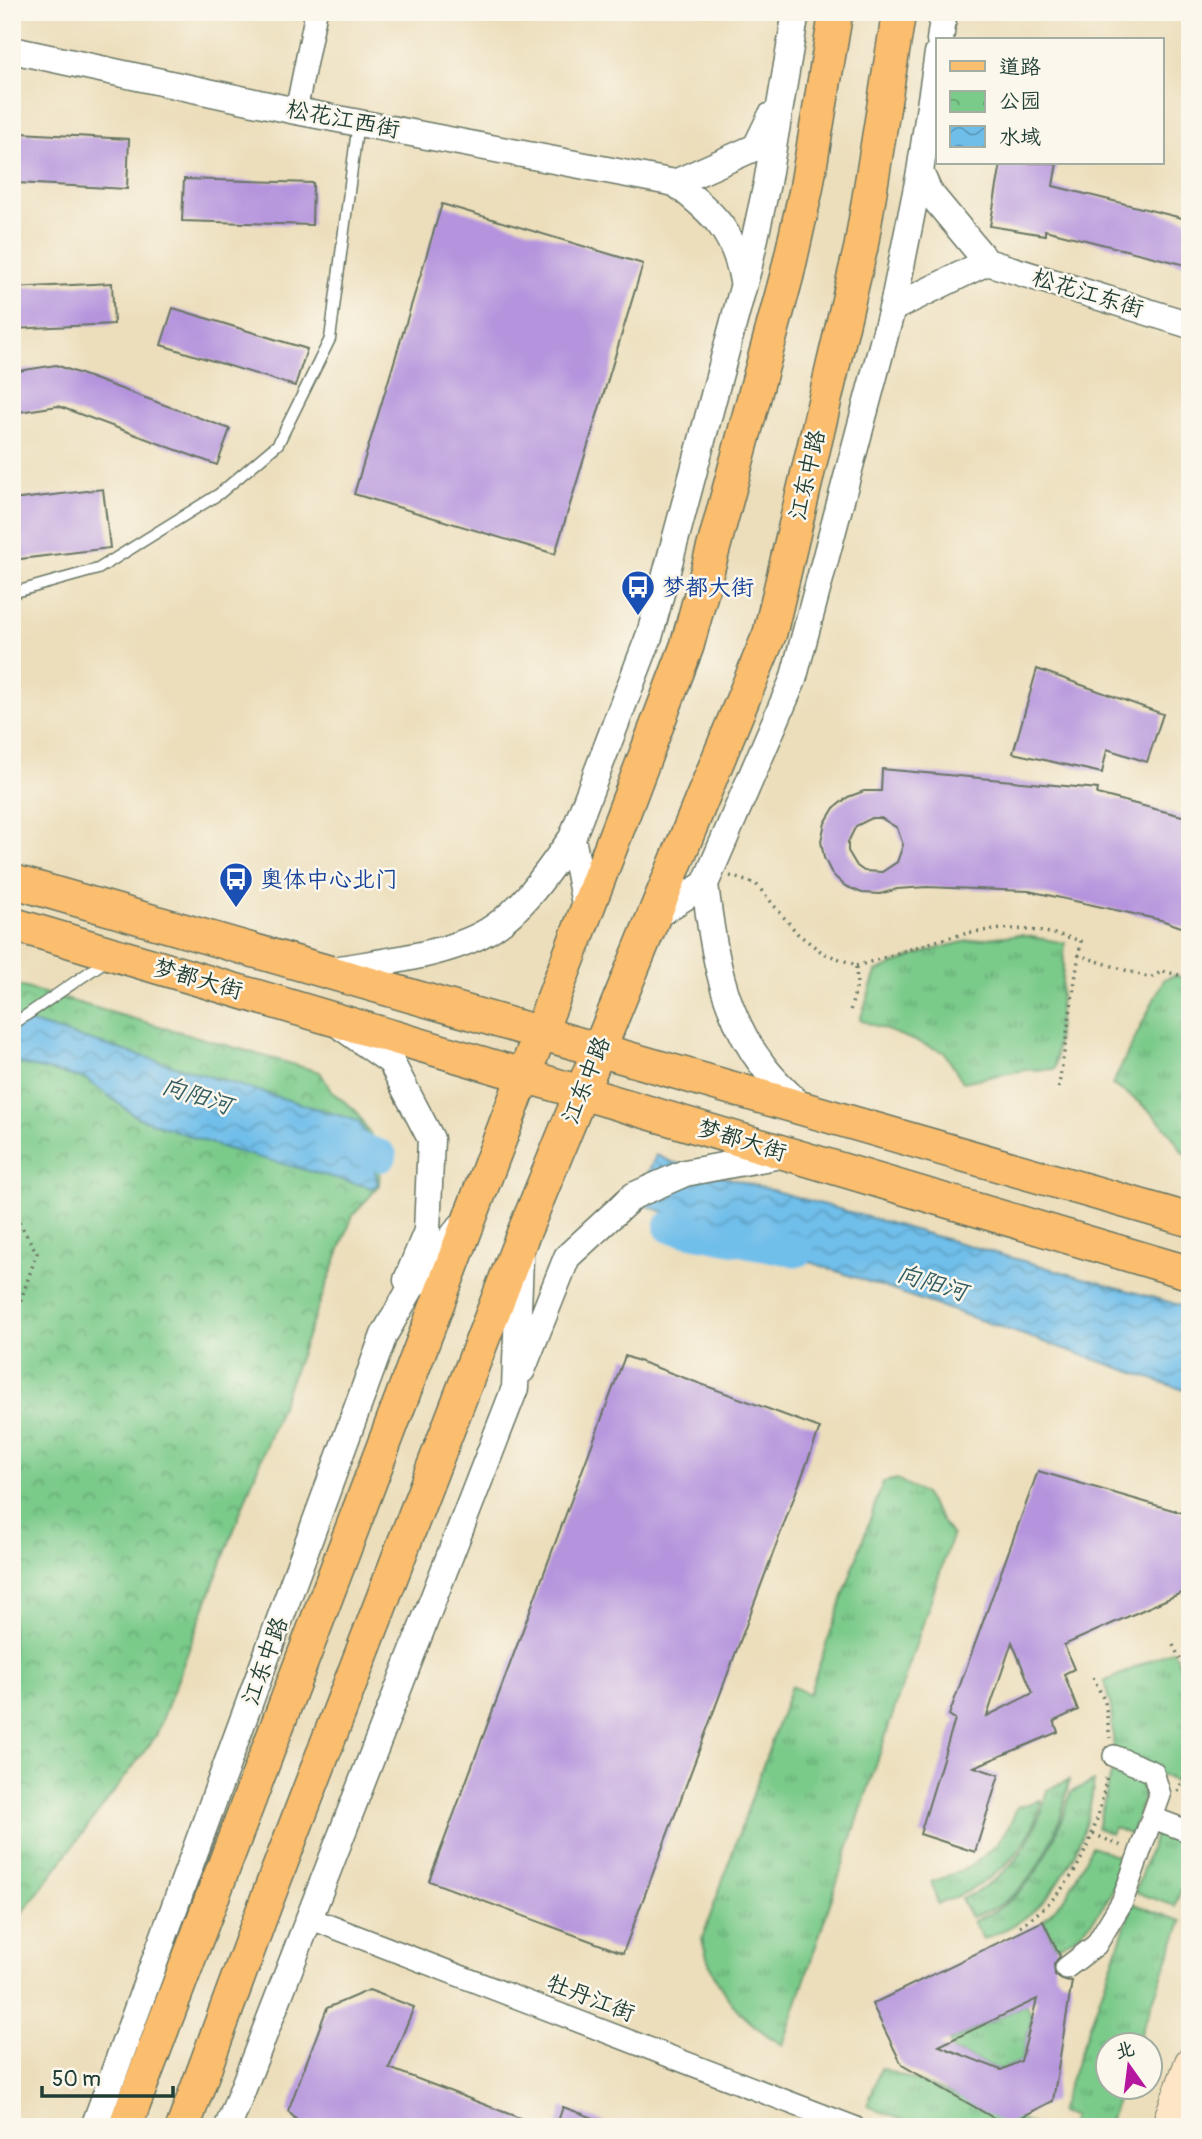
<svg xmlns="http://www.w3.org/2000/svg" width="1202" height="2139" viewBox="0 0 1202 2139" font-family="Pangolin,'LXGW WenKai TC',sans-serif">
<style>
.grass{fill:url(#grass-tufts);stroke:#4c845f;stroke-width:2}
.park{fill:url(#park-crowns);stroke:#4c845f;stroke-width:2}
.water{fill:url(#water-waves);stroke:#477e8f;stroke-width:2}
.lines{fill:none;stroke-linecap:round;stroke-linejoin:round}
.river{stroke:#6fbeea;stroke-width:32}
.building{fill:#b594dd;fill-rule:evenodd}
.service-casing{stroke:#677563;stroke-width:13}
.minor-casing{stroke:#677563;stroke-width:24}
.tertiary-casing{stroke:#677563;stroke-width:29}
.secondary-casing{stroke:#677563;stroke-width:32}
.primary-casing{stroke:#677563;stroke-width:36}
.path{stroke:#677563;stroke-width:3.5;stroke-dasharray:2 5;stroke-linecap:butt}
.service{stroke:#fff;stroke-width:10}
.minor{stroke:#fff;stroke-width:21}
.tertiary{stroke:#fff;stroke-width:26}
.secondary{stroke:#fde5c5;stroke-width:30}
.primary{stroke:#fbbd6e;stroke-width:33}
.labels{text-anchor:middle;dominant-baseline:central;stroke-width:5;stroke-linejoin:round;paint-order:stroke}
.street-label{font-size:23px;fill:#1f3d34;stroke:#fbf7ec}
.transit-label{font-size:23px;fill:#164399;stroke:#fbf7ec;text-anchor:start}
.water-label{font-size:24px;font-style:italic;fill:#335d62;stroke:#fbf7ec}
</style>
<defs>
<pattern id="grass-tufts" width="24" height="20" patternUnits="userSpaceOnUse" patternTransform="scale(1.75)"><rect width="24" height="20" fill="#7aca8a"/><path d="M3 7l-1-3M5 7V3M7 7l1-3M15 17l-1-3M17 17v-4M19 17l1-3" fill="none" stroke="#63a572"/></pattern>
<pattern id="park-crowns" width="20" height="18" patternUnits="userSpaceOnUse" patternTransform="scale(1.75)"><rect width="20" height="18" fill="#7aca8a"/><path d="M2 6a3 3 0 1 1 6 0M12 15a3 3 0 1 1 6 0" fill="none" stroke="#63a572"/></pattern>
<pattern id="water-waves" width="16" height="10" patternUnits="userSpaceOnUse" patternTransform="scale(1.75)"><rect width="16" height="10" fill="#6fbeea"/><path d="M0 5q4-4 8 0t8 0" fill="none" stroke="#5b9cbe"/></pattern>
</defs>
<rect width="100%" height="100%" fill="#fbf7ec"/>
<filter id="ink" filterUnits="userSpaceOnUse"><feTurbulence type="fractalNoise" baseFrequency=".0143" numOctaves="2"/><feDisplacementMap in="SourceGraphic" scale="14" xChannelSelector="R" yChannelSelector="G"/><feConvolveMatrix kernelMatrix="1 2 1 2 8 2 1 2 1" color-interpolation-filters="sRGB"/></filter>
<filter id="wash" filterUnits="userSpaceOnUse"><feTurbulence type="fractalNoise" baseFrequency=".00686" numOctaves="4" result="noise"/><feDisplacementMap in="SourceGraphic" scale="28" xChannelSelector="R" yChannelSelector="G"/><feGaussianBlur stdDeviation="1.57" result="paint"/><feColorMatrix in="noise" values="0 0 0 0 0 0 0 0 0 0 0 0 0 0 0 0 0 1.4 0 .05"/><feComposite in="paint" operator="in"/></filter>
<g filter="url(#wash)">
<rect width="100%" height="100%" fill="#ecdebb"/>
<path class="grass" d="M1021,935L1065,943L1055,1069L1025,1070L963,1082L944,1052L860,1020L876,972C924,950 969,937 1021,935Z
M1176,975L1190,982V1155L1183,1153C1167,1124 1141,1100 1112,1085L1164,979Z
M897,1479L924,1494L952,1536L783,2045C740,2020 713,1989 702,1939L791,1686L809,1694L883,1482Z
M1173,1650C1196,1693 1195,1738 1178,1783L1114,1752L1111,1707L1104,1682Z
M1114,1763L1141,1776L1145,1781L1142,1803L1131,1835L1114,1827L1111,1834L1097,1828Z
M1069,1780C1060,1836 1031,1902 971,1917L961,1899C1009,1880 1036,1840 1047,1790Z
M1094,1781C1089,1828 1068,1882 1031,1913C1017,1925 1000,1932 983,1939L973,1921C1032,1900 1054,1848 1071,1792Z
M1041,1800C1031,1855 988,1886 938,1904L931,1882C972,1869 1003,1850 1017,1807Z
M1156,1832L1190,1843V1865L1175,1906L1135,1892Z
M1092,1846L1123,1858C1114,1896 1093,1931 1056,1947L1043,1921L1066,1897Z
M1133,1904L1182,1921L1137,2044H1108V2086L1122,2087L1107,2127H1069L1073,2116L1059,2112Z
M1026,2004L1032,2017L1021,2061L1001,2070L953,2051L949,2042Z
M881,2068L1041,2127H920L867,2106Z"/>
<path class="park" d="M12,984L320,1072L332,1092L355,1110L372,1138L380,1161L379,1186L353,1215L156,1736L12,1927Z"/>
<path class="water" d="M12,1017L358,1121L366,1134L378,1184L372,1188L224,1148L137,1117L86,1079L12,1062Z
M656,1155L672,1162L1190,1308V1392L635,1202Z"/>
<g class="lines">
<path class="river" d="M330,1138L381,1156
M670,1227L798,1251"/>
</g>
<g id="blocks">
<path class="building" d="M20,133L129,139L127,189L17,183Z
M1001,163H1057L1053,186L1190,220V266L1045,230V235L990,226Z
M184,179L313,183L312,225L182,221Z
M442,204L643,264L555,554L354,494Z
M112,283L114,324L12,329V288Z
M173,308L307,349L295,386L161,345Z
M56,365L230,429L217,465L58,406L12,413V372Z
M103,489L110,548L12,560V500Z
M1037,669L1163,714L1147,762L1107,749L1102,773L1013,753Z
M882,769L1098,789L1097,794L1190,818V930L1161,920L1029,891L927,887L897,889L880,894L862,893L845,886L832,874L824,858L821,841L825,823L834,808L848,797L864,791H881ZM872,818H881L897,828L903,845L897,862L882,872L864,871L857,866L848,851V842L856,826Z
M625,1356L820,1428L623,1953L429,1881Z
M1038,1471L1190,1515V1589L1064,1645L1074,1669L1064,1674L1078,1710L1054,1721L1058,1732L974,1767L999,1775L975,1852L920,1834L955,1719L949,1715ZM1012,1642L1033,1693L987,1716Z
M1043,1921L1060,1956L1054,1964L1055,1975L1062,1980L1072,1981L1053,2101L1006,2125L902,2065L872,2004ZM1037,1999L1021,2061L1001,2070L939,2046Z
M369,1990L414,2007L389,2068L543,2127H303L288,2111L327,2008Z
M563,2107L613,2125V2127H556Z"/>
</g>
</g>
<g filter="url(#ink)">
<use href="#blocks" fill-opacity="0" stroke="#677563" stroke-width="2"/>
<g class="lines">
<g class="service-casing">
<path id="service" d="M12,593L98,569L219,494L278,444L330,339L358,122
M12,1025L107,960"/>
</g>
<g class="minor-casing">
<path id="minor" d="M296,111L316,12
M1153,1818L1190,1832
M309,1918L854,2127
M1066,1968L1096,1945L1122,1902L1160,1795L1153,1772L1114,1756"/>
</g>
<g class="tertiary-casing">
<path id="tertiary" d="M940,40L944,12
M12,50L296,111L675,183C713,214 734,230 743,281
M920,172L929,192L987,262
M675,183L756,147L771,116
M987,262L1190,325
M893,308L987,262
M705,884C713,950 722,1013 764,1067C776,1083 791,1096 805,1110
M586,909L572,838L650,634L749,265L767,183L796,12
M652,918L705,884L793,680L894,301L920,172L938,53
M328,971C377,962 453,956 494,927C527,905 549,869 572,838
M343,1028L391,1062L431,1139L427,1231L407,1280
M522,1370L567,1257L633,1196L685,1173L786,1154
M94,2127L384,1335L411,1288L460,1227
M228,2127L515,1388L520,1258"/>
</g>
<g class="secondary-casing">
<path id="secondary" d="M1166,2127L1190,2062"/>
</g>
<g class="primary-casing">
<path id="primary" d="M12,881L1190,1220
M12,924L1190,1273
M125,2127L687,646L787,275L806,190L836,12
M183,2127L266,1902L520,1242L770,633L861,247L899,12"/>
</g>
<path class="path" d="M730,876L756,884L798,934L823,953L856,965L857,985L850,1011
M1078,955L1150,978L1163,971L1190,978
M856,966C941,942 989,912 1081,941L1058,1092
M12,1210L37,1253L12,1325
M1175,1511L1190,1504
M1173,1645L1190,1679
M1093,1677L1105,1702L1110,1738
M1178,1792L1190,1761
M1093,1834L1124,1847
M1020,1926C1076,1889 1096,1839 1107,1774"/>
<use href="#service" class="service"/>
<use href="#minor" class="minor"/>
<use href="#tertiary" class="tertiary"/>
<use href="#secondary" class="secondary"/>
<use href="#primary" class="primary"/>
</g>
</g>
<defs>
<g id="bus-pin" transform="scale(1.75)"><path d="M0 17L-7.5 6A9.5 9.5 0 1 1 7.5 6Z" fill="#1a4fb4" stroke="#fbf7ec"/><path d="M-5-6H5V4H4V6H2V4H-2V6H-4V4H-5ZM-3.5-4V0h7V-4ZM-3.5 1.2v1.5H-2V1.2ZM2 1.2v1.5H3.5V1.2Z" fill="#fff"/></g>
</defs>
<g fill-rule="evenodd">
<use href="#bus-pin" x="638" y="587"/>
<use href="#bus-pin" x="236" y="879"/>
</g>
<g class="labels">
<g class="street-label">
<text transform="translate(343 119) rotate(11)">松花江西街</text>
<text transform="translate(1088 293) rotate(17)">松花江东街</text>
<text transform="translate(807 475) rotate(-77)">江东中路</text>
<text transform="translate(198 979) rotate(16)">梦都大街</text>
<text transform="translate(586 1080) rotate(-68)">江东中路</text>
<text transform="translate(742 1140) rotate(17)">梦都大街</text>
<text transform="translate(265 1661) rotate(-70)">江东中路</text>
<text transform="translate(591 1998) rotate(21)">牡丹江街</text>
</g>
<g class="transit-label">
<text x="662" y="587">梦都大街</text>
<text x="260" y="879">奥体中心北门</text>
</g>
<g class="water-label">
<text transform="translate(197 1096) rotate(18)">向阳河</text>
<text transform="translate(932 1283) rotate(17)">向阳河</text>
</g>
</g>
<rect width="1202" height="2139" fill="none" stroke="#fbf7ec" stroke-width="42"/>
<rect x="936" y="38" width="228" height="126" fill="#fbf7ec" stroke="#a3ada2" stroke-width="2"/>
<rect x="950" y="61" width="35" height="10" fill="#fbbd6e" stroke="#a3ada2" stroke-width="2"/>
<text x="999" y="74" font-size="21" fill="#1f3d34">道路</text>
<rect x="950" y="91" width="35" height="21" fill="url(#park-crowns)" stroke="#a3ada2" stroke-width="2"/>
<text x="999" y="108" font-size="21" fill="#1f3d34">公园</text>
<rect x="950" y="126" width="35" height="21" fill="url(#water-waves)" stroke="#a3ada2" stroke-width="2"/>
<text x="999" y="144" font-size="21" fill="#1f3d34">水域</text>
<g transform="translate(1129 2066) rotate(346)"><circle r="33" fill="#fbf7ec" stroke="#a3ada2" stroke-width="2"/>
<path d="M0-5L12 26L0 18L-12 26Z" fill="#b5179e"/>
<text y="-10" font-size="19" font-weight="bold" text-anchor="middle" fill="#1f3d34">北</text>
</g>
<path d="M42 2086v10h131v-10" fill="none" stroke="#1f3d34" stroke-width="3.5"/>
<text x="52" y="2086" font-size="21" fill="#1f3d34" stroke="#fbf7ec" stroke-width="5" paint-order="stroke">50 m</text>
</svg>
